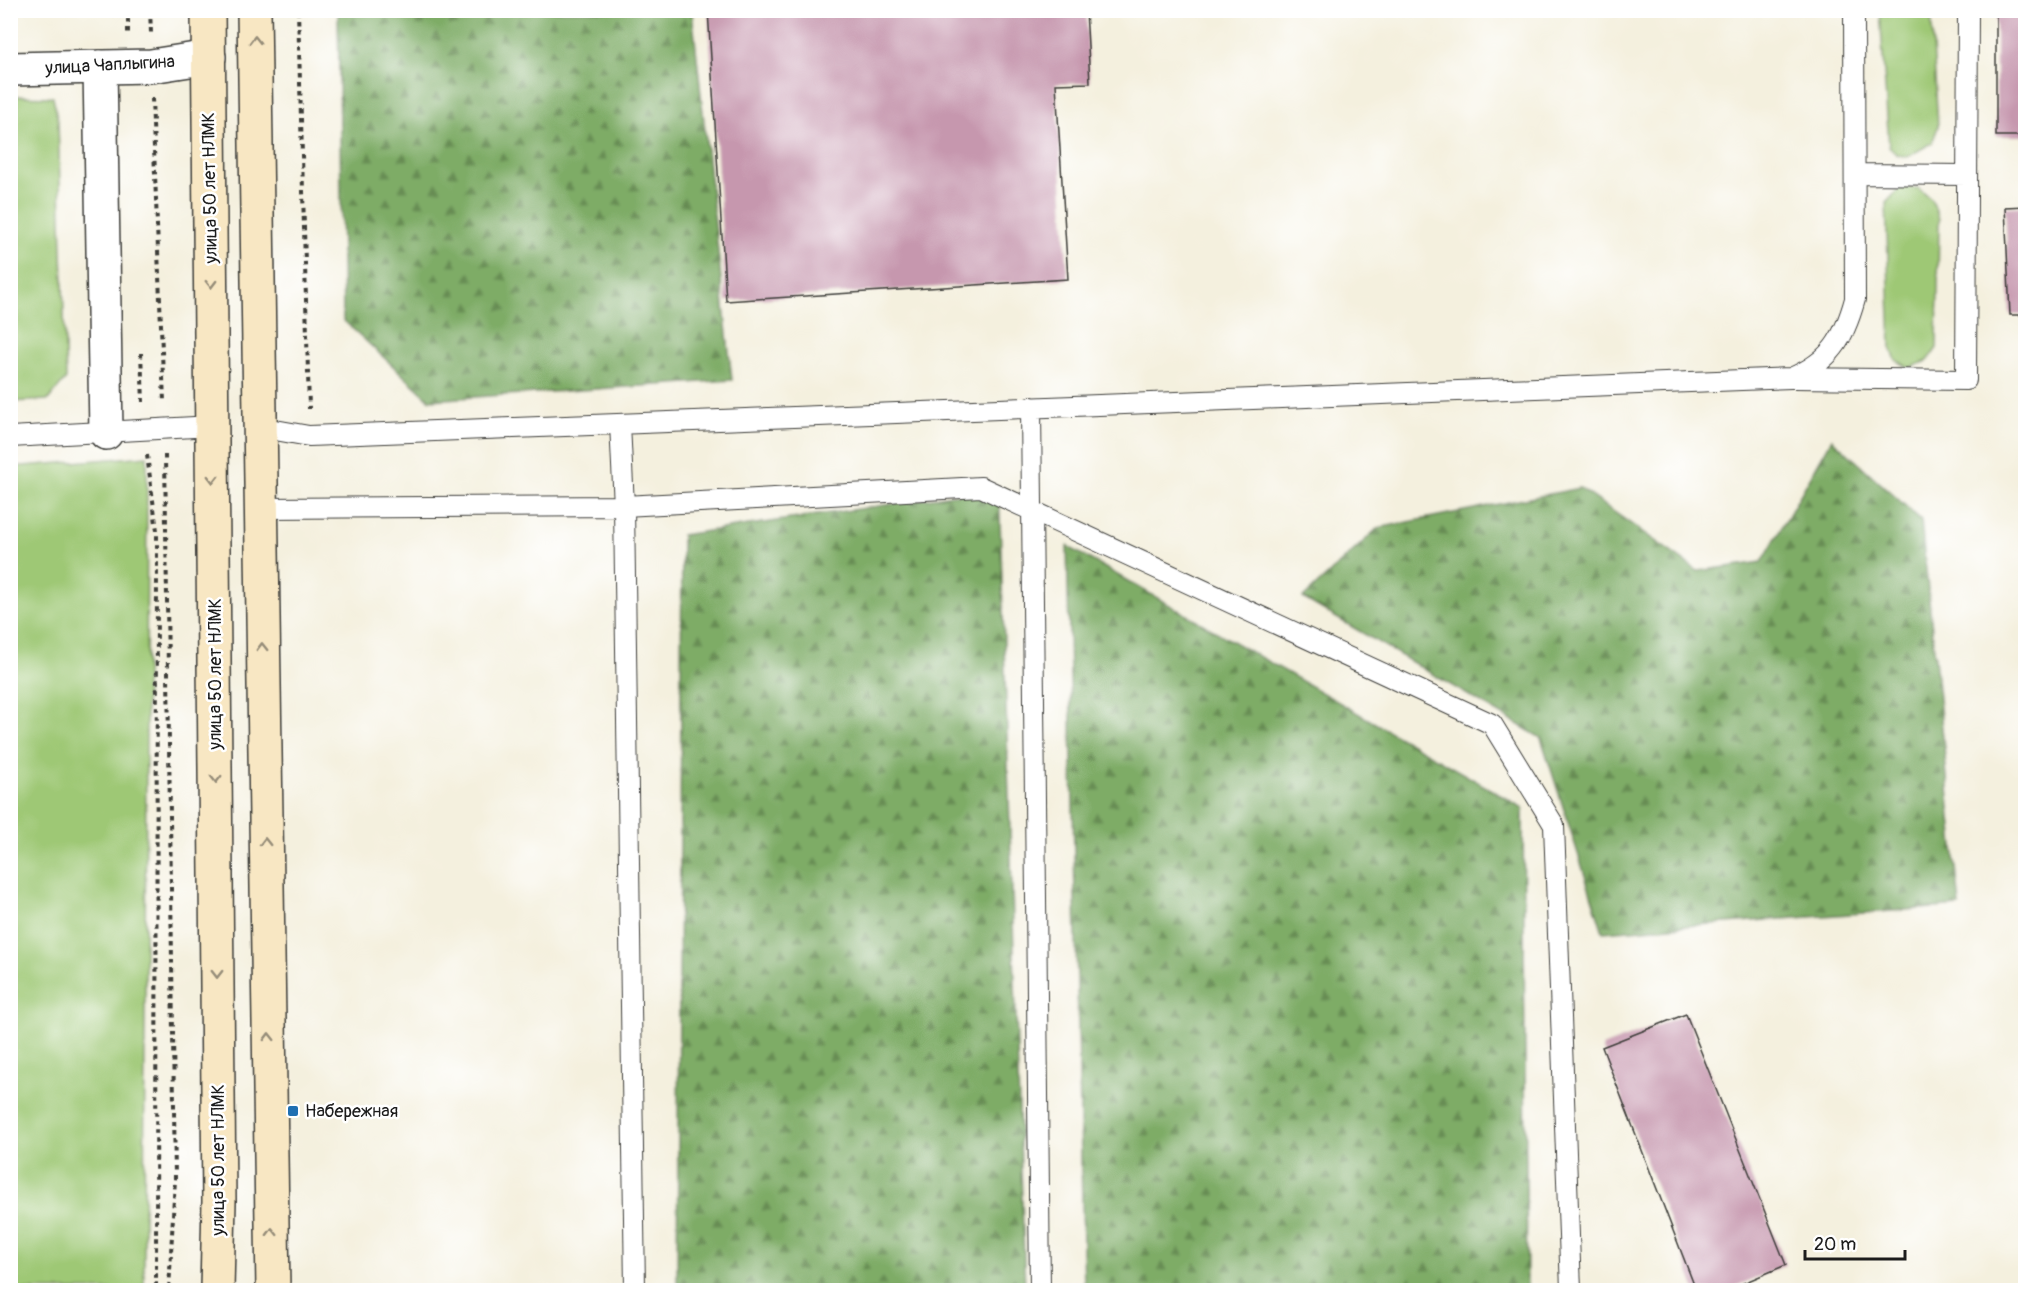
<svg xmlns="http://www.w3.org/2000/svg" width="2036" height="1301" viewBox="0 0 2036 1301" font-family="Pangolin,sans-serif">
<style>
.grass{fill:#9ec874;stroke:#5d7248;stroke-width:1.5}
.forest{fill:url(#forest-firs);stroke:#4d6441;stroke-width:1.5}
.building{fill:#c697ae}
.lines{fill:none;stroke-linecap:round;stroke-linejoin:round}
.lane-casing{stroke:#3c3c39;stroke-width:22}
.street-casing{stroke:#3c3c39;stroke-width:36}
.secondary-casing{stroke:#3c3c39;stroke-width:36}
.path{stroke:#3c3c39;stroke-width:4;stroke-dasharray:4.5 4.5;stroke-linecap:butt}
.lane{stroke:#fff;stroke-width:20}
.street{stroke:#fff;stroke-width:33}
.secondary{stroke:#f8e7c3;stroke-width:33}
.oneway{stroke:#958c78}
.poi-dot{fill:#1f6fb2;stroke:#fff;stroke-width:2}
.labels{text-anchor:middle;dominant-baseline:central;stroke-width:5;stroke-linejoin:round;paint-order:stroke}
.street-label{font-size:18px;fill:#1c1c1c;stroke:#fff}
.poi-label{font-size:18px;fill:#1c1c1c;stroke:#fff;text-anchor:start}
</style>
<defs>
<pattern id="forest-firs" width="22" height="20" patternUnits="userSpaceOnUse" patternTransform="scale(1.5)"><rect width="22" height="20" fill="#7eac66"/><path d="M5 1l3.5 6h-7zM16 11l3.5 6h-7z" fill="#668b53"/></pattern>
</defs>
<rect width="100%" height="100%" fill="#fff"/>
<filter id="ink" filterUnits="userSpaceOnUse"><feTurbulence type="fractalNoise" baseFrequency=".0167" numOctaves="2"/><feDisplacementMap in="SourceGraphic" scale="12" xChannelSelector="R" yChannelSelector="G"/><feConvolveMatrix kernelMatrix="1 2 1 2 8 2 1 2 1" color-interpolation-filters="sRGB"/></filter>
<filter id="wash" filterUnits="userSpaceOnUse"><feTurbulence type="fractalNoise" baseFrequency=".008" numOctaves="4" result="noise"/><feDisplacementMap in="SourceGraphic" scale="24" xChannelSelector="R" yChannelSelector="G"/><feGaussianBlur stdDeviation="1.35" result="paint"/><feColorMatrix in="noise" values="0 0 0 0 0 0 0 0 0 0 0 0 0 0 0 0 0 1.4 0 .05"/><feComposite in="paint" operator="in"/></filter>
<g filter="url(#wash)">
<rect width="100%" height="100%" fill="#f4f0de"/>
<path class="grass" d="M1880,11H1931L1938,127L1932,143L1907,157L1896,154L1889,147Z
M11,96L53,97L58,121L66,379L48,400L11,402Z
M1900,188H1918L1932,200L1939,219L1937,348L1928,361L1909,368L1896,360L1891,348L1886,203Z
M147,456L144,1290H11V467Z"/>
<path class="forest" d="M338,11H692L732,380L430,400L343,320Z
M1832,439L1921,520L1960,906L1603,932L1541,738L1303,598L1378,528L1580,488L1698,571L1762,562Z
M999,488L1025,1290H677L682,535Z
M1067,546L1523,808L1527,1290H1084Z"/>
<g id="blocks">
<path class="building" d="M708,10H1086L1090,83L1056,84L1068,279L726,301Z
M1996,10H2026V136H1996Z
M2026,206V315H2010L2005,207Z
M1686,1014L1786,1265L1727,1290H1696L1602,1047Z"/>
</g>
</g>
<g filter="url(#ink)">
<use href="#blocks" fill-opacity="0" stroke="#3c3c39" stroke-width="1.5"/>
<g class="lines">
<g class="lane-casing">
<path id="lane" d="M1855,174L1967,175
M1794,378L1966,380L1968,10
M1031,407L1040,1290
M620,424L624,506L981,487L1492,724L1554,825L1571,1290
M258,427L309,436L1791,378C1831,361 1844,339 1855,299L1854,10
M10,437L213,426
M259,508L624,506L635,1290"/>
</g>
<g class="street-casing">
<path id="street" d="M100,67L106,433
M10,69L151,66L209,57"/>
</g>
<g class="secondary-casing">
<path id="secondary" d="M208,10L219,1201L217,1290
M254,10L273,1290"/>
</g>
<path class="path" d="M128,10V34
M150,10L151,33
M298,10L309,409
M152,98L164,402
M141,353L143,402
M147,455L157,531L156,1290
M165,455L175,1179L169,1290"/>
<use href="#lane" class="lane"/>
<use href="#street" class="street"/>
<use href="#secondary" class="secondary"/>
</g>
<defs><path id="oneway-chevron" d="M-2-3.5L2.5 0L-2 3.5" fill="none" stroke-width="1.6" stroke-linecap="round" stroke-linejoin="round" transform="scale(1.5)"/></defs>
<g class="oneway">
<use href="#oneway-chevron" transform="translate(255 40) rotate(-91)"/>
<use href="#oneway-chevron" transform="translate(211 284) rotate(89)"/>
<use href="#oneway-chevron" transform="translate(213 479) rotate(90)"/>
<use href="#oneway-chevron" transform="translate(262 647) rotate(-91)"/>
<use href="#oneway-chevron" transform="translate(216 779) rotate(90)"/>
<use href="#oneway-chevron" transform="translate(265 842) rotate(-91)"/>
<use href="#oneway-chevron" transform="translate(217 974) rotate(90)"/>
<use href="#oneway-chevron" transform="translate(269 1037) rotate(-91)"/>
<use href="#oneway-chevron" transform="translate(272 1232) rotate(-91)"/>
</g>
</g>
<rect class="poi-dot" x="287" y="1105" width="12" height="12" rx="3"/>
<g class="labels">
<g class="street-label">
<text transform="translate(110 65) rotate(-3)">улица Чаплыгина</text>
<text transform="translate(210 188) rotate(-91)">улица 50 лет НЛМК</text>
<text transform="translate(215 674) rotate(-90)">улица 50 лет НЛМК</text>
<text transform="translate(218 1160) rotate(-90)">улица 50 лет НЛМК</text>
</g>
<g class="poi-label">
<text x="305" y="1111">Набережная</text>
</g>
</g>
<rect width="2036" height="1301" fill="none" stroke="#fff" stroke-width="36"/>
<path d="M1805 1250v9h100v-9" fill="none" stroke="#1c1c1c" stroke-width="3"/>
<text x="1814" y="1250" font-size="18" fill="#1c1c1c" stroke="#ffffff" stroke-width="4.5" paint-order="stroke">20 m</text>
</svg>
